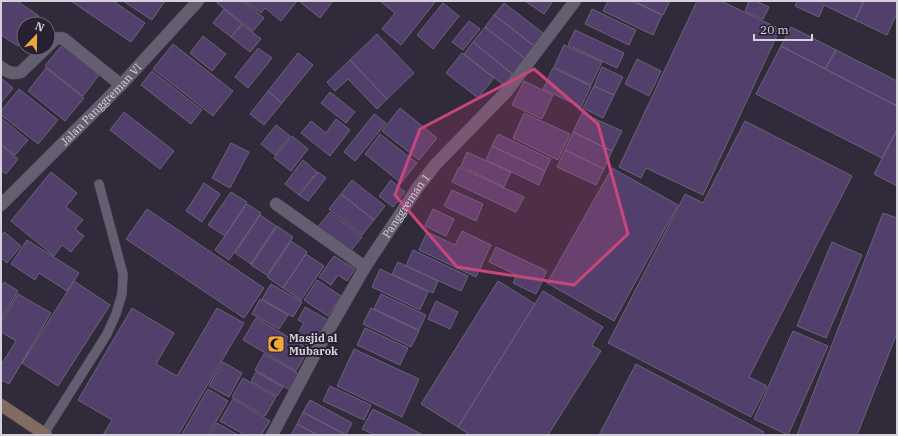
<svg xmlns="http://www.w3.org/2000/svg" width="898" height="436" viewBox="0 0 898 436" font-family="'IBM Plex Serif',serif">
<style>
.building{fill:#533f6c;stroke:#6a6376}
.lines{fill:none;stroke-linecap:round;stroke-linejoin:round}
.lane-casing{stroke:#4e4856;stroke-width:10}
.street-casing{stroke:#4e4856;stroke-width:13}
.secondary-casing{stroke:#4e4856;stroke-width:13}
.lane{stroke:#655d70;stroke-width:9}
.street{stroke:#655d70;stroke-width:12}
.secondary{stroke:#826b60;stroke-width:12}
.marked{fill:#c7467b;fill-opacity:0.2;stroke:#c7467b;stroke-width:3;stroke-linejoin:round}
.labels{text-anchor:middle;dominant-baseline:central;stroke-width:4;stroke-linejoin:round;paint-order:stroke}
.street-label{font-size:11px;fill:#d5d1dc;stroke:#272030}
.poi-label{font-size:11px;font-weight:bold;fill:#d5d1dc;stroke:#272030;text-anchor:start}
</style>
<rect width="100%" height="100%" fill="#312a3b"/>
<path class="building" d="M1,1H17L39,16L34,24H24V38L18,46L1,35Z
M71,1H113L145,23L131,42Z
M123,1H165L152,20Z
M218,1H243L264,18L253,31L217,3Z
M245,1H297L281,21L265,8L261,13Z
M299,1H333L320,18Z
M380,1H436L401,45L382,29L395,13Z
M525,1H553L544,14Z
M608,1H632L662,15L653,35L603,11Z
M639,1H670L663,15L638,3Z
M697,1H721L780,29L703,195L646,168L641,178L619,167Z
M749,1H756L769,7L763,19L745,11Z
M797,1H864L855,20L824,5L819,17L795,6Z
M864,1H897V13L887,35L855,20Z
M443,3L459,16L433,49L417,35Z
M504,3L547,36L537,48L494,15Z
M224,9L242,24L231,37L213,23Z
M592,9L636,30L629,45L585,24Z
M494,15L537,48L527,60L485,27Z
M469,21L480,29L463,50L452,42Z
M242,24L261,39L250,52L231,37Z
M485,27L527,60L515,76L473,42Z
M791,27L836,50L825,69L781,46Z
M575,30L624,53L617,68L568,45Z
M377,34L414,73L387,99L350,60Z
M203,36L226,54L212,71L190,53Z
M473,42L515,76L506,87L464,54Z
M173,44L233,91L213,116L153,69Z
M62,45L99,75L83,96L45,66Z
M564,45L602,62L591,85L554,67Z
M781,46L897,106V130L882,158L756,94Z
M258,48L272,58L248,88L235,77Z
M836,50L897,81V106L825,69Z
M298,53L313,65L282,103L268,91Z
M462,53L494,78L478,98L446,73Z
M637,59L661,71L649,96L625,84Z
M350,60L387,99L377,109L348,79L335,91L327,82Z
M602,67L623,77L614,95L594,86Z
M46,68L84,98L65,121L28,91Z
M553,68L591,86L581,107L543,89Z
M152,71L202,110L191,124L141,85Z
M1,78L13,88L1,103Z
M524,81L553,95L542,119L512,105Z
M594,86L614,95L603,118L583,108Z
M19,89L58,120L38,144L1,115V111Z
M268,91L282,103L264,125L250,114Z
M330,92L355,112L346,123L321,103Z
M400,108L437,138L419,160L382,131Z
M124,112L174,151L160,169L110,130Z
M524,113L570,134L558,160L513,138Z
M582,113L622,131L612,151L573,132Z
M374,114L386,123L355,161L344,152Z
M1,118L28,140L15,155L1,144Z
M336,119L350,130L330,156L301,133L311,121L326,133Z
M745,121L852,176L749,377L767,386L751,417L608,343L685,194L703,203Z
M276,125L290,136L275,155L261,144Z
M897,130V186L874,174Z
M573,132L612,151L604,169L565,150Z
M380,134L417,163L401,183L365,154Z
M498,134L551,159L545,171L492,146Z
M292,136L308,149L291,171L274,158Z
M231,143L249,152L230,188L212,178Z
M1,145L18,159L6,174L1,170Z
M492,146L545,171L539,185L486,160Z
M565,150L604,169L596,185L557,167Z
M467,152L511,172L504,187L461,166Z
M303,160L317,172L299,195L285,184Z
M459,167L524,197L516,212L452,182Z
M612,168L678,205L614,321L547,283Z
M51,172L77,193L66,207L83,220L75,229L84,236L71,252L62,245L54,256L11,221Z
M318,172L326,178L308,201L299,195Z
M352,180L385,206L374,220L341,194Z
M391,180L405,192L393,207L379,196Z
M204,183L220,194L202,222L186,211Z
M452,190L483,204L476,221L444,206Z
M231,192L247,202L225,236L208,225Z
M341,194L374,220L362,235L329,209Z
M247,204L261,213L229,260L215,250Z
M147,209L264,288L244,318L126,239Z
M433,209L454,219L446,236L425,226Z
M330,212L362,237L349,253L317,228Z
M883,213L897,218V333L857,435H797Z
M260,215L276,226L251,264L235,253Z
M277,226L293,237L267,275L251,265Z
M462,231L491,245L476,277L419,250L427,232L455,245Z
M4,232L21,246L7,263L1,258V237Z
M27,240L79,273L67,291L39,273L35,280L11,264Z
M291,241L307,252L283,288L267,277Z
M832,242L862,255L826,338L797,326Z
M496,247L547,271L536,294L513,283L517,275L489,262Z
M413,250L468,276L461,291L406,266Z
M306,254L324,266L301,300L283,288Z
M334,256L355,269L347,281L338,275L331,285L319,277Z
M398,262L438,281L433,293L392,274Z
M380,269L428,292L420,310L372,287Z
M317,280L341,296L328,316L304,300Z
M74,281L110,305L58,386L22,363Z
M498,281L535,304L458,427L421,404Z
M4,282L18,291L1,319V286Z
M271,284L302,302L293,317L262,299Z
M543,291L603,327L592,345L601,351L548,435H470L458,427Z
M18,294L51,313L9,384L1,380V365L16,341L1,332V322Z
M381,294L426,315L419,330L374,309Z
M260,299L288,315L279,329L252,314Z
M436,301L458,312L450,329L428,319Z
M305,307L328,320L313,348L295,338L304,323L298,320Z
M132,308L174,333L156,364L177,376L217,308L244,323L178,435H103L112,420L78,400Z
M371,308L419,331L411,347L363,324Z
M256,318L309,349L296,371L243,340Z
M365,328L408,348L400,365L357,345Z
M793,331L828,346L788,435L754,419Z
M354,349L419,379L402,417L337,386Z
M264,354L299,374L290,390L255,370Z
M223,362L242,373L229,397L209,386Z
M636,364L764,432L762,435H599Z
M256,372L283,387L277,396L251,381Z
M243,378L276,397L265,416L232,397Z
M330,386L371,405L364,420L323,401Z
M208,389L228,401L208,435H183L182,434Z
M233,399L270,421L261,435H245L220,421Z
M310,400L352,423L346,435L303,412Z
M373,409L423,435H375L362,429Z
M303,412L346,435H318L297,424Z
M217,423L238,435H210Z
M297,424L318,435H291Z"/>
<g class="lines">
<g class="lane-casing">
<path id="lane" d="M44,434L107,334L116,314L122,294L123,274L99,184"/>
</g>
<g class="street-casing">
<g id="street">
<path d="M48,46C53,41 57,36 64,39L121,85"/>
<path d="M1,67C7,72 13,75 21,72L46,48"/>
<path d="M276,204L365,267"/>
<path id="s1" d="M1,205L121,85L198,1"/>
<path id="s2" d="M272,435L316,352L365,267L418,187L436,164L507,91L575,1"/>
</g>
</g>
<g class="secondary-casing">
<path id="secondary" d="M1,405L46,435"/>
</g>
<use href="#lane" class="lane"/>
<use href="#street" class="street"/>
<use href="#secondary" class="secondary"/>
</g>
<path class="marked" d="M534,69L598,124L628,234L574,285L457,267L395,195L420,129Z"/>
<defs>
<g id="mosque-square" transform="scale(0.9)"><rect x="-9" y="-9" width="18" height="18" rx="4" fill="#eda83c" stroke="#272030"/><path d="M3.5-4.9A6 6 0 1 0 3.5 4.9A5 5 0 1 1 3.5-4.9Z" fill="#111"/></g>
</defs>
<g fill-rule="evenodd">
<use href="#mosque-square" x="276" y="344"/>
</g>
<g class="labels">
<g class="street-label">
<text stroke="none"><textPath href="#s1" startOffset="142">Jalan Panggreman VI</textPath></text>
<text stroke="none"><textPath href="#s2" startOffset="266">Panggreman 1</textPath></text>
</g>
<g class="poi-label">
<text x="289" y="338">Masjid al<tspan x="289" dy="13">Mubarok</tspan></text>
</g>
</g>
<rect width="898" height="436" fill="none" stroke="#d5d1dc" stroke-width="4"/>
<g transform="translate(36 36) rotate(22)"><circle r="19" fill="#272030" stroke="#6d6775"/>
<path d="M0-3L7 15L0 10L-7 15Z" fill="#eda83c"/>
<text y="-6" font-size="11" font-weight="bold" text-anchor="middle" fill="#d5d1dc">N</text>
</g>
<path d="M754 34v6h58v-6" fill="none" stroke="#d5d1dc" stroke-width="2"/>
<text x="760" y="34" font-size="12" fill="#d5d1dc" stroke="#272030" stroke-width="3" paint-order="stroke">20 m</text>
</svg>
